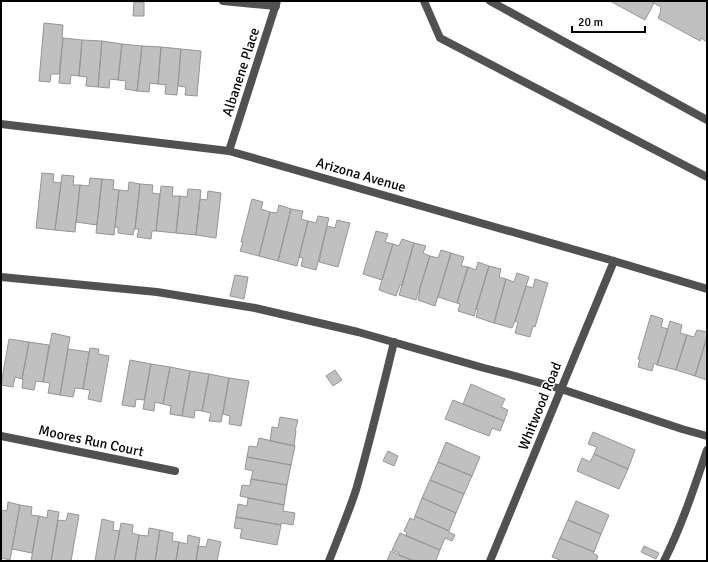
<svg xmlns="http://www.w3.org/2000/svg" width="708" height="562" viewBox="0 0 708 562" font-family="Signika,sans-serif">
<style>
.building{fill:#c0c0c0;stroke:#959595}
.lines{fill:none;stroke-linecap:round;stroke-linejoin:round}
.service{stroke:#515151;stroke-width:8}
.minor{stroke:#515151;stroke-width:8}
.labels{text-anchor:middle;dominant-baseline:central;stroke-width:3;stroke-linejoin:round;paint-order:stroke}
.street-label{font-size:14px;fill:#000;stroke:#fff}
</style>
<rect width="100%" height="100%" fill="#fff"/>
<path class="building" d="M610,1H652V2L654,3L645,20Z
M652,1H707V42L701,38L700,41L658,18L661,11L660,10L661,7L652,2Z
M134,2H144V16H133Z
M44,23L63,25L62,38H63L59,74H51L50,82L39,81Z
M63,38L82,40L79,76L71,75L70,84L59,83Z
M82,40L102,41L98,87L86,86L87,77L79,76Z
M102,41L122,44L118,80L110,79L109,88L98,87Z
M122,44L142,46L137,91L125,89L126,81L118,80Z
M142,46L161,47L158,84L150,83L149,92L137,91Z
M161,47L181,49L177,95L165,94L166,85L158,84Z
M181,49L201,51L197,96L185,95L186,87L178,86Z
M42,173L54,174L53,182L61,183L55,230L36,228Z
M62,175L74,176L73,185H80L75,232L55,230Z
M90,178L102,179L97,225L76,222L80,185L89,186Z
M102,179L114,180L113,189L119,190L114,235L96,233Z
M129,182L140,184L135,229H134L133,235L118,233V227H115L119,190L128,191Z
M140,184L153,185L152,193L160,194L156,231H152L151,239L137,237L139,229H135Z
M161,186L173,187L172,196H180L176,233L156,231Z
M188,189L201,190L196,235L176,233L180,196L187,197Z
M208,191L221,193L216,238L196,235L200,199L207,200Z
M252,199L263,202L261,209L270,212L259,256L240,251L243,242H241Z
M279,205L291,209L278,261L259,256L270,212L277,213Z
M291,209L303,211L301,219L308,221L297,266L278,261Z
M318,216L329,218L316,270L301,266L303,258L299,257L308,221L316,223Z
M337,220L350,223L338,267L319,262L327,226L335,228Z
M376,231L388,234L385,242L393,244L382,280L363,274Z
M402,239L414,243L402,286L400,285L396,296L379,290L393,244L399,246Z
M414,243L426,246L423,253L430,256L416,300L399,295Z
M441,250L451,253L435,306L418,300L420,291H419L430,256L438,258Z
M451,253L464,257L461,266L468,267L457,303L438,297Z
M478,262L489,266L474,316L458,311L460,304L457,303L468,267L476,270Z
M489,266L501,269L499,277L506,279L494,323L476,317L478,309H476Z
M517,273L529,277L515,321L512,328L494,323L506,279L514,282Z
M235,275L248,277L244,299L230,296Z
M535,279L548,283L535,327L533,326L530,337L515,333L518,322L515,321L526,286L533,288Z
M651,315L663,319L661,327L668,329L657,365L654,363L652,371L638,367L640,359H638Z
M670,321L682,325L680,333L687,335L676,370L657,365Z
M697,330L707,332V337L695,376L676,370L687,335L694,337Z
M52,333L70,337L60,395L48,393L50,383L43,382Z
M707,337V380L695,376Z
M9,339L29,342L22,379L15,377L13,387L1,385Z
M29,342L49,345L43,382L36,381L34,390L22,388L23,379H22Z
M90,348L99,349L98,354L109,356L101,402L88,399L90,390L83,389Z
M68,349L89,352L83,389L75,388L73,397L60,395Z
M130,360L151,364L144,400L136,399L135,407L122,405Z
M151,364L170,367L163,404L155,402L154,411L143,409Z
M170,367L190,371L182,416L170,414L171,406L163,404Z
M335,370L342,380L333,386L326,376Z
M190,371L209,374L202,411L195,410L194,418L182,416Z
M209,374L229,378L221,422L209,421L211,413L202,411Z
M229,378L249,381L241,426L229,424L230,416L223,414Z
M471,384L505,399L501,407L508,410L504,421L463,404Z
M453,400L504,421L500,431L492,428L489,436L445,419Z
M280,417L298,420L295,431H296L294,445L295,446L270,441L272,427L278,428Z
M593,432L635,450L628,469L594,454L597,447L588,444Z
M259,438L295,446L291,465L247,457L249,446L257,447Z
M446,442L480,457L472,476L438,462Z
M388,451L398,456L394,466L383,461Z
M594,454L628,469L619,489L577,471L582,458L590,462Z
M247,457L291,465L287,485L251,479L253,471L245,469Z
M438,462L472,476L464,494L430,480Z
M251,479L287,485L284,505L240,496L242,485L250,486Z
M430,480L464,494L456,513L422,498Z
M248,498L284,505L283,511L295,513L293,525L281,523V525L236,517L238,504L247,506Z
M422,498L456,513L449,531L415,516Z
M576,501L609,515L601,534L568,520Z
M8,502L20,505L10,560L1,558V510L7,511Z
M20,505L32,507L31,515L39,516L32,553L12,549Z
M48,510L59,512L51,561H31L39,516L47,518Z
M68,513L79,515L71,561H51L58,520L66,521Z
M415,516L449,531L448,532L455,535L452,541L445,538L440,550L406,536L407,533L404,531L410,518L414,520Z
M236,517L281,525L277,545L240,538L242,529L234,528Z
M102,519L114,522L113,530L120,531L114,561H95Z
M568,520L601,534L594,552L560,538Z
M121,523L133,525L132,533L139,535L135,561H114Z
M149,528L160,530L155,561H135L139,535L148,536Z
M160,530L173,533L172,541L179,542L176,561H155Z
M400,533L440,550L436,560L439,561H414L399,555V553L392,550Z
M188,535L200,538L196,561H176L179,542L187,544Z
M560,538L594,552L593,553L598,556L596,561H563L552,557Z
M208,539L221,542L217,561H196L198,546L206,547Z
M644,546L659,553L656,559L641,552Z
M391,551L399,555L414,561H387Z"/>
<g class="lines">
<path class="service" d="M223,1L276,6
M424,1L440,38L707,177
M490,1L707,120
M1,277L157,292L255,308L358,332L484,368L515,376L561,389L682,429L707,436
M329,561C338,538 348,514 356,490C370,441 382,391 394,342
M664,561C682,525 694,488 707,450"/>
<path class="minor" d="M1,124L229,151L614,261L707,289
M229,151L277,1
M1,436L175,471
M490,561L614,261"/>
</g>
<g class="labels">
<g class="street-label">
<text transform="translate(241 72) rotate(-72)">Albanene Place</text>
<text transform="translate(361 175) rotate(16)">Arizona Avenue</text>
<text transform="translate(540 406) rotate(-68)">Whitwood Road</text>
<text transform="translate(91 441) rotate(12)">Moores Run Court</text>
</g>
</g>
<rect width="708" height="562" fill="none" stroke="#000000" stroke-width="4"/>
<path d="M572 26v6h73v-6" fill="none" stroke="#000000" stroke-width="2"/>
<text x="578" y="26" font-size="12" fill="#000000" stroke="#ffffff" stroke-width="3" paint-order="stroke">20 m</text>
</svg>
